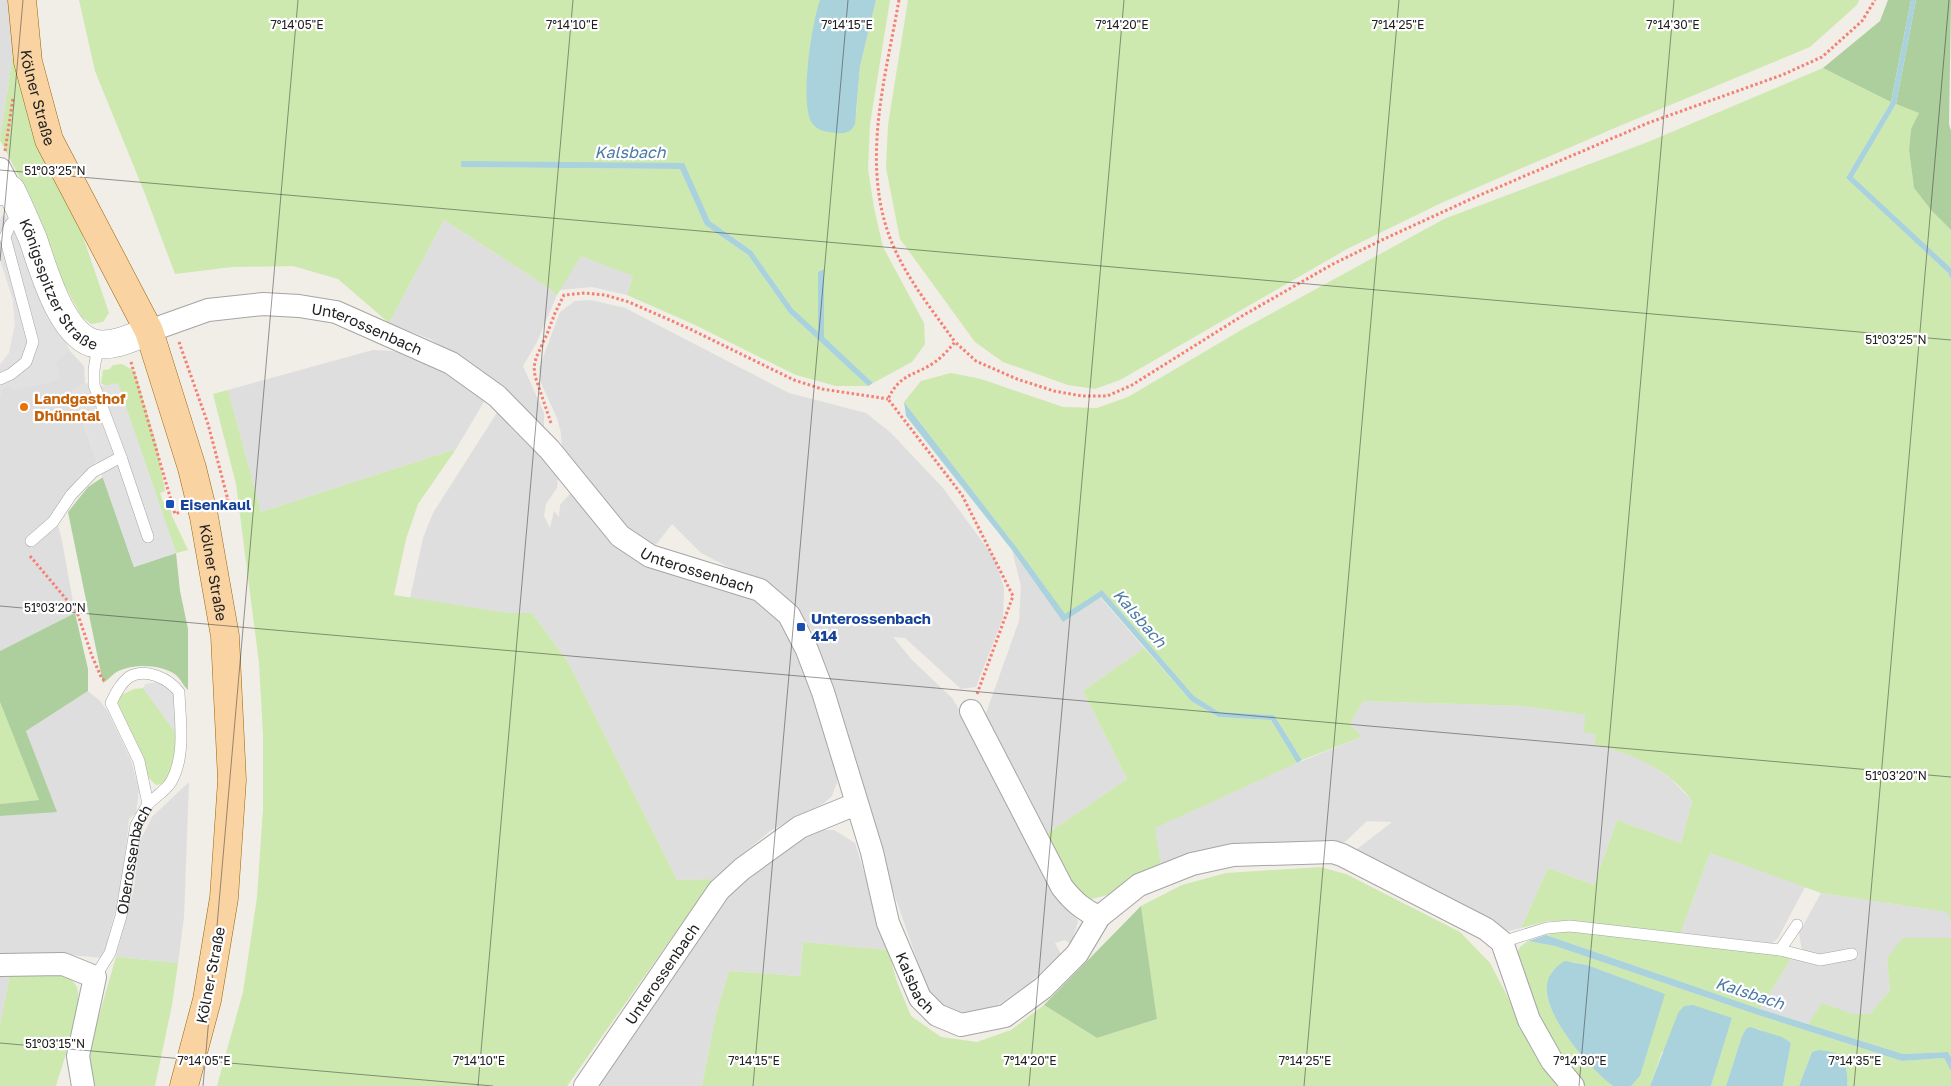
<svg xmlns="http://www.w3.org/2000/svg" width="1951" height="1086" viewBox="0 0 1951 1086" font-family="'Golos Text',sans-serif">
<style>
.residential{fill:#dfdede}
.grass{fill:#cde9af}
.forest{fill:#adcf9d}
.parking{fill:#e1e1e1}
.water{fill:#a9d2dd}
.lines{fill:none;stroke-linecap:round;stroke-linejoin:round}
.service-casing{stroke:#a5a5a5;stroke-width:12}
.minor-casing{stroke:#a5a5a5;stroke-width:24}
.tertiary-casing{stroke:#a5a5a5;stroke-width:29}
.primary-casing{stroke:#9a6504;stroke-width:29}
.path{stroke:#f77e72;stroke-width:3;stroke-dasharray:2.5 2.5;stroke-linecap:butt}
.service{stroke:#fff;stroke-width:11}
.minor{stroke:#fff;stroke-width:22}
.tertiary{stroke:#fff;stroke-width:28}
.primary{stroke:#fad3a3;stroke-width:28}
.ticks{fill:none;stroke:#212121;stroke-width:1;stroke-opacity:0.45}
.food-dot{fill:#e8710a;stroke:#fff;stroke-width:2}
.transit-dot{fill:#1a4fb4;stroke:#fff;stroke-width:2}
.labels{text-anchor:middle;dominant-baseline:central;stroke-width:4.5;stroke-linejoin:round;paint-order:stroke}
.street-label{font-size:15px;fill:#212121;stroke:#fff}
.food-label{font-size:15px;font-weight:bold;fill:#c56008;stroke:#fff;text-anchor:start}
.transit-label{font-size:15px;font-weight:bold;fill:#164399;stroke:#fff;text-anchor:start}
.water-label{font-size:16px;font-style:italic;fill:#4b7aa7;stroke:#fff}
.ticks-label{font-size:12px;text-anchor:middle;fill:#212121;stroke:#fff;stroke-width:4.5;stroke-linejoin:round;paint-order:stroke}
</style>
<rect width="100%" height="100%" fill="#f1ede7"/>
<path class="residential" d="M0,0H21L0,140Z
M3,215L70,351L84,366L85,383L72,391L97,462L79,477L54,510L62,541L75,613L0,651V365L9,353L15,326L13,300L0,259V220Z
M444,220L546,286L557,295L536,344L523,366L544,413V428L507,393L476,369L430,339L389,323Z
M581,255L633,276L627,295L592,287L559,290Z
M591,300L625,308L789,393L866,413L891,433L943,488L995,559L1004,588L1003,618L976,687L961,689L905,638L893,637L912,660L952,698L976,737L1056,892L1078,921L1071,944L1065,940L1055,943L1061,954L1027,985L998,1005L974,1014L951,1011L931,1000L866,813L818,652L814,633L795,610L734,570L701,553L672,524L655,546L625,530L562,450L561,433L557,418L540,381L539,368L560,312L575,301Z
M373,350L392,351L415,357L467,383L485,400L456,449L261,512L228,390Z
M500,408L559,469L557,488L546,504L544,516L550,528L554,511L559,517L560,505L574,489L645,566L679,577L724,586L754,596L782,621L797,648L837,770V783L832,796L823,804L770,831L713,879L677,880L568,662L532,613H508L410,598L423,538L433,513Z
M1012,550L1063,622L1100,597L1144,648L1083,691L1127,779L1045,835L985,716L1019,621L1021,586Z
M88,691L100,701L108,712L131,760L139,790L136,813L129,819L122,885L103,958L58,954L0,957V816L56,811L26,731Z
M1363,701L1523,706L1586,715L1596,735L1594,744L1623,752L1649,763L1671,779L1692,801L1681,843L1617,820L1594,885L1548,868L1521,928L1509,931L1491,925L1352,853L1392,822L1367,821L1345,842L1161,867L1154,828L1290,766L1362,737L1350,724Z
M189,782L184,917L178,963L116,957L134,888L140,841L152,817Z
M814,830H834L855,843L888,950L803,942L800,976L729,971L716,1014L702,1086H599L737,882Z
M1710,853L1805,887L1778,938L1769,946L1680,935Z
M1821,893L1948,912L1951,922V938L1887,958L1890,990L1870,1014H1853L1822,1004L1808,1024L1760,1009L1792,957L1820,965L1859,958L1857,949L1820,955L1802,951L1799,933Z
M0,974H10L0,1026Z"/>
<path class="grass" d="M21,0L61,172L109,313L103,322L91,324L82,317L60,277L35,207L0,140Z
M79,0H820L811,41L807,73L856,115L860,66L876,0H890L870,124L868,169L874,208L883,247L924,323L925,344L912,362L873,383L824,337V270L818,272V333L793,309L752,251L710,221L683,163L462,167L680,169L705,225L748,255L789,313L868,386H836L796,375L693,324L627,295L633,276L581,256L557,295L546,286L444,220L389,323L338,279L293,266L232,267L175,274L145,194L95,71Z
M908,0H1859L1857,5L1810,47L1617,127L1439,204L1347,249L1120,380L1095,389L1068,385L1003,362L975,342L900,239L886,168L888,125Z
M1823,68L1891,102L1846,178L1948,273L1951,279V922L1947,912L1821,893L1710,853L1680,935L1571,921H1548L1521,928L1548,868L1594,885L1617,820L1681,843L1692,801C1668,768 1632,754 1594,744L1596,735L1583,732L1586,715L1523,706L1363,701L1350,724L1362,737L1302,760L1274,715L1219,712L1194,696L1102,590L1065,615L1017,548L904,402L921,381L951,373L981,379L1063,407L1097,408L1128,397L1243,329L1444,219L1648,142Z
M1896,104L1920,113L1911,129L1909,150L1914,188L1931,210L1951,230V268L1853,177Z
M122,364L133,370L136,375L157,446L165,491L160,493L163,502L169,501L172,516L188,550L176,553L118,384L105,386L101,383L103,370L110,369L113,365Z
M228,390L261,512L456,449L418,504L406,539L394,595L508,613H532L568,662L677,880L713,879L567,1086H217L243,992L257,897L263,809V735L259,663L236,484L213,394Z
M1144,648L1191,701L1217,717L1271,720L1297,763L1155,828L1161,867L1111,894L1092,899L1078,894L1045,835L1127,779L1083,691Z
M143,688L176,733L175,758L171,769L166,780L161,784L156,785L149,778L118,707L117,697L134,689Z
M0,702L40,800L0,804Z
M1320,867L1346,874L1460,932L1490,963L1522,1024L1563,1086H702L716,1014L729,971L800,976L803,942L888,950L897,982L911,1016L941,1037L977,1042L1011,1030L1044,1005L1097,1038L1157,1019L1141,906L1182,885L1226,873Z
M1569,930L1792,957L1760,1009L1546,935Z
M1903,938H1951V1057L1948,1052L1903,1054L1808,1024L1822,1003L1853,1014H1870L1890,990L1887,958Z
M1528,941L1555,946L1758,1015L1902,1061L1944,1058L1951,1071V1086H1847V1064L1819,1050L1812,1052L1799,1086H1783L1791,1043L1758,1029H1746L1742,1036L1726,1086H1711L1732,1018L1662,1052L1650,1086H1631L1640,1076L1664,994L1587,965L1573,962L1552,971C1549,979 1546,985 1547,993C1550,1022 1591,1069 1613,1086H1584L1559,1057L1537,1016L1516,955L1520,947Z
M116,957L178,963L172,1005L155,1086H95L88,1053Z
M62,973C69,978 78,983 78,993C80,1017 63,1062 56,1086H0V1026L10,974Z"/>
<path class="forest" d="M1888,0H1911L1891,102L1823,68L1880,21Z
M1916,0H1951L1949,124L1951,131V230L1931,210L1914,188L1909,150L1911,129L1919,113L1896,104Z
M103,477L134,567L176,553L180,591L188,629V690C183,686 181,679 176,675C161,664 131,663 115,673C111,676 108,680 103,683L68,512L88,487Z
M75,613L88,669V691L26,731L57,812L0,816V804L39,800L0,702V651Z
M1141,906L1157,1019L1097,1038L1044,1005Z"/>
<path class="parking" d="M3,215L12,223L53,320L70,351L56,363L60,377L50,383L12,390V387L2,388V398H0V365L9,353L15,326L13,300L0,259V220Z
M85,383L103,386L118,383L176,553L134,567L72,390Z
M158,682L170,688L175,695L176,733L143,688L146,684Z"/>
<path class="water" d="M820,0H876L860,66L855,124C852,132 845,134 836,133C828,132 817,131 812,123C799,103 812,22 820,0Z
M1911,0H1916L1896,104L1853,177L1951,268V279L1948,273L1846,178L1891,102Z
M461,161L684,163L710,221L752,251L793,309L818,332V272L824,269V337L873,383L868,386L789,313L748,255L705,225L680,169L461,167Z
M904,402L1017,548L1065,614L1102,590L1194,696L1219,712L1274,715L1302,760L1297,763L1271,720L1218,717L1191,701L1101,597L1063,622L1012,550L906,416Z
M1546,935L1760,1009L1903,1054L1948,1052L1951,1057V1071L1944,1058L1902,1061L1758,1015L1555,946L1528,941Z
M1565,961L1587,965L1665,994L1640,1076L1631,1086H1613C1590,1069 1543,1015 1547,985C1548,974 1556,966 1565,961Z
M1693,1005L1732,1018L1711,1086H1650L1678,1013L1684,1006Z
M1750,1027L1782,1037L1791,1043L1783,1086H1726L1742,1036L1746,1029Z
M1819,1050C1846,1052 1848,1062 1847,1086H1799L1812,1052Z"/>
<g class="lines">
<g class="service-casing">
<g id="service">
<path d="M98,345L94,370V385L121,457L148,537"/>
<path d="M0,379L11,374L26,362L33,342L5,237L10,225L21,212"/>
<path d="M31,541L53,522L71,495L93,472L121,457"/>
<path d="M1502,942L1547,928L1570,926L1780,950L1797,925"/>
<path d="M1780,950L1820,960L1852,954"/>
<path id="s1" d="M95,977L110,953L121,916L136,825L148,804L139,761L111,703C116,693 120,684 129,677C146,667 169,679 179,692C180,721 186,756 171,782C166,790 155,797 148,804"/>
</g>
</g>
<g class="minor-casing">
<g id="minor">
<path d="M0,169L11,190"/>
<path id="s2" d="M149,331L208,310L263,304L299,306L336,312L451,363L497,396L550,450L620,536L650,556L760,590L789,615L807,650L823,692L872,852L888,923L920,998L937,1015L961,1025L1005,1016L1043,988L1077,954L1099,917L1139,885L1192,864L1233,855L1333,852L1342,855L1486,929L1502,942L1529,1020L1552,1061L1573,1086"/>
<path d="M971,711L1062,887C1073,901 1083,910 1099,917"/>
<path d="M0,965L63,964L95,977L78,1056L83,1086"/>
<path id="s3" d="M585,1086L719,890L742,869L800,827L856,804"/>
</g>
</g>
<g class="tertiary-casing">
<g id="tertiary">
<path id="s4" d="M0,191L11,190C19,206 26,223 33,239C43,268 62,339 97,344C114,347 133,337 149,331"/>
</g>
</g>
<g class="primary-casing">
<g id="primary">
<path id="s5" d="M22,0L28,62L49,140L149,331L192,468L204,517L225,636L232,780L224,898L207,1000L184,1086"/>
</g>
</g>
<path class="path" d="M899,0C885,80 860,165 892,243C907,279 933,311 955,342
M5,151L13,98
M179,342L208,424L228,500L222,501
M131,362L175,514L180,512
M551,423L535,376L534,367L536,358L547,334L555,313L564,295L585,293L605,295L629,302L690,329L794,380L822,389L888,399
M30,556L77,612L92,656L102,679L106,681
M977,694L1013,596L962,495L888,399C900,373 915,376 935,362C942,357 949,349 955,342L976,361L1017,379L1054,391L1082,396H1107L1132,385L1242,316L1333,264L1384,239L1471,199L1648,123L1782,75L1822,57L1862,21L1875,0"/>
<use href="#service" class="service"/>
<use href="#minor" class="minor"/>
<use href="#tertiary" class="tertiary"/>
<use href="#primary" class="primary"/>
</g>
<path class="ticks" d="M0,170L1951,340M0,261L23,0M0,606L1951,777M0,1043L493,1086M203,1086L298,0M478,1086L573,0M753,1086L848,0M1029,1086L1124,0M1304,1086L1399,0M1579,1086L1674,0M1854,1086L1949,0"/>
<circle class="food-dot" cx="24" cy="407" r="5"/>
<g class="transit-dot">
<rect x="165" y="499" width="10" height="10" rx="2.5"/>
<rect x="796" y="622" width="10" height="10" rx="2.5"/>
</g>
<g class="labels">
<g class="street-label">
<text stroke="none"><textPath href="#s5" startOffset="99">Kölner Straße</textPath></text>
<text stroke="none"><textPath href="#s4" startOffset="118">Königsspitzer Straße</textPath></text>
<text stroke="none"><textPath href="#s2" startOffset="226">Unterossenbach</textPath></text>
<text stroke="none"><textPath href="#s2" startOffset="646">Unterossenbach</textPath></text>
<text stroke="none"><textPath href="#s5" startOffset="609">Kölner Straße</textPath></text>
<text stroke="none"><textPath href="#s1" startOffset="125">Oberossenbach</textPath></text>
<text stroke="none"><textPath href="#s3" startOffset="136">Unterossenbach</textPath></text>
<text transform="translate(210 975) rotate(-79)">Kölner Straße</text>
<text stroke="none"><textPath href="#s2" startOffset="1140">Kalsbach</textPath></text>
</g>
<g class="food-label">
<text x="34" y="398">Landgasthof<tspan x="34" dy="17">Dhünntal</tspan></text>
</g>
<g class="transit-label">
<text x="180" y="504">Eisenkaul</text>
<text x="811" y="618">Unterossenbach<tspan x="811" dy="17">414</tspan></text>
</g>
<g class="water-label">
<text x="630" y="152">Kalsbach</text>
<text transform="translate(1140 618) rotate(49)">Kalsbach</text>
<text transform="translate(1750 993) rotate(18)">Kalsbach</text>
</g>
</g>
<g class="ticks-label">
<text x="297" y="29">7°14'05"E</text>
<text x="572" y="29">7°14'10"E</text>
<text x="847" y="29">7°14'15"E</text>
<text x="1122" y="29">7°14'20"E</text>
<text x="1398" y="29">7°14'25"E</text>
<text x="1673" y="29">7°14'30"E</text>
<text x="55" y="175">51°03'25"N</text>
<text x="1896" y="344">51°03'25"N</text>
<text x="55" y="612">51°03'20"N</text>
<text x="1896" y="780">51°03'20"N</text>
<text x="55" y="1048">51°03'15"N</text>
<text x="204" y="1065">7°14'05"E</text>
<text x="479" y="1065">7°14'10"E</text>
<text x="754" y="1065">7°14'15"E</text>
<text x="1030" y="1065">7°14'20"E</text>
<text x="1305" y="1065">7°14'25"E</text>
<text x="1580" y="1065">7°14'30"E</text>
<text x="1855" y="1065">7°14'35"E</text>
</g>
</svg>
